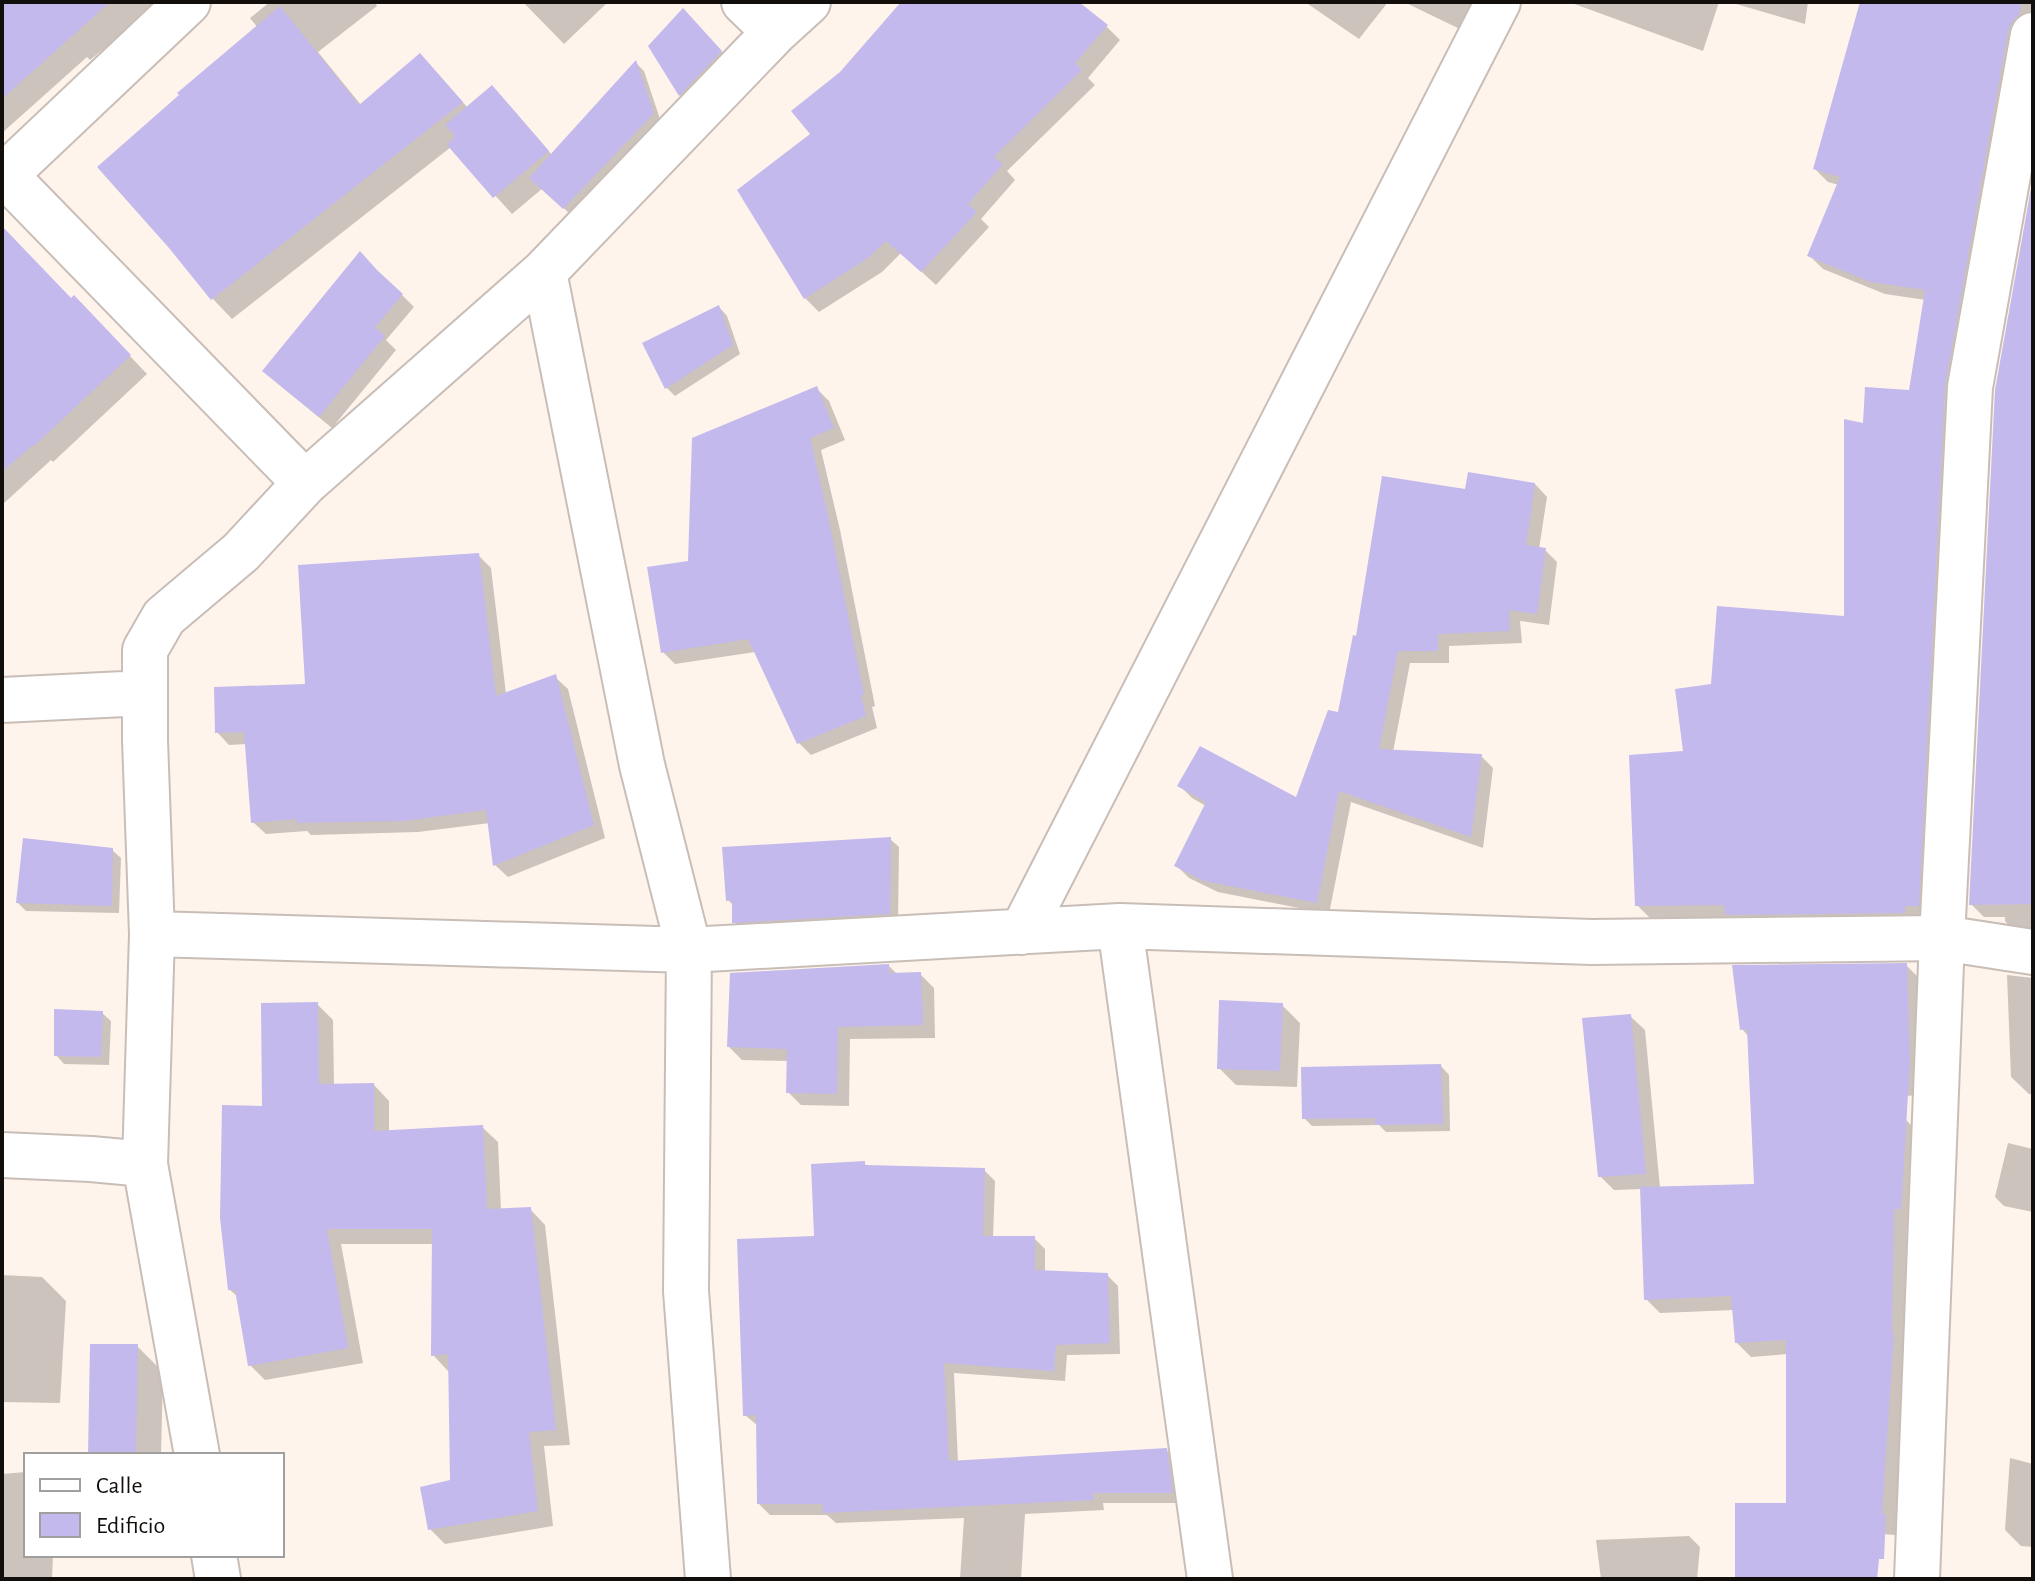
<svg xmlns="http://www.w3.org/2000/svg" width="2035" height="1581" viewBox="0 0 2035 1581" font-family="'Alegreya Sans',sans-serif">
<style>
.shadow{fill:#0003}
.building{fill:#c3b9ec}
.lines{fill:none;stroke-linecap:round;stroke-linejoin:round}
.minor-casing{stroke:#c8beb7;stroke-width:48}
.secondary-casing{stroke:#c8beb7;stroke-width:48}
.minor{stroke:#fff;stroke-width:44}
.secondary{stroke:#fff;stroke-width:44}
</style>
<rect width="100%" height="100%" fill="#fff4ec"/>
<path class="shadow" d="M2,2H157L156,7L90,60L87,57L2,133Z
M270,2H375L377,6L318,52L361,105L420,55L468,108L509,105L552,155L636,63L644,71L661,122L572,216L543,188L512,214L451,147L232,319L213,299L170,247L258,28L250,18Z
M523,2H608L564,44Z
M903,2H1076L1106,26L1120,40L1088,78L1095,85L1007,171L1015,180L981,219L989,227L936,285L901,253L882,272L819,312L805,298L739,190L813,134L863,55Z
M1305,2H1388L1359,39Z
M1404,2H1478L1464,31Z
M1569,2H1719L1703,51Z
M1729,2H1808L1805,24Z
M1862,2H2033V27L1931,918L1740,928L1730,917L1650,918L1637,905L1686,753L1713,686L1846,618L1864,425L1911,392L1926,300L1885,294L1823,269L1810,256L1839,185L1828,182L1815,169Z
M691,19L729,60L688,103L680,95L651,46Z
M2,256L91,315L147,374L53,462L51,460L2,505Z
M402,295L414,307L386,340L396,350L332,428L277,383Z
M2033,299V937L2018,935L2005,921V917H1984L1971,904Z
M719,307L727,316L740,354L675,396L666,387Z
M817,389L829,401L845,440L821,450L840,530L875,706L872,707L877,728L811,755L799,743L755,652L675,664L663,652L690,563Z
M1535,484L1547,497L1539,549L1545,550L1557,562L1549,625L1520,621L1522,643L1449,646V663H1410L1393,752L1481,756L1493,768L1483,848L1351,802L1329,914L1218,892L1189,878L1177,866L1206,806L1192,798L1180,786L1297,800L1339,715L1357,638L1467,492Z
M478,555L491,568L506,694L555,677L568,689L605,838L508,877L495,865L490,823L418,832L311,835L307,831L266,834L253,822L247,744L229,745L217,732L307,686Z
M890,839L899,847L898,921L742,930L734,922V906L728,900Z
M112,850L121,858L119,913L26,911L18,903Z
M1906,965L1920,979L1924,1095L1823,1100L1906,1120L1920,1134L1915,1222H1907L1905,1347L1907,1349L1895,1535L1802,1528L1788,1354L1751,1357L1737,1343L1734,1310L1660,1313L1646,1299L1642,1189L1614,1190L1600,1176L1630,1016L1645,1030L1660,1188L1756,1186L1749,1037L1742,1029Z
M889,966L898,975L920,974L934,988L935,1038L850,1039L849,1106L801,1105L788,1092L789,1061L742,1060L729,1047Z
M2007,975L2033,978V1094H2029L2011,1077Z
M317,1004L333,1020L334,1086L374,1085L389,1101V1132L482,1127L498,1142L501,1210L530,1209L545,1225L570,1445L544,1446L553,1526L445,1544L430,1529L452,1481L450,1371H448L433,1355L434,1244H341L363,1363L265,1380L250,1365L239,1298L230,1290L264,1109Z
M1282,1005L1300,1023L1297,1087L1236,1085L1219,1068Z
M102,1013L111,1021L109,1065L64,1064L56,1055Z
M1441,1066L1449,1075L1450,1131L1386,1132L1379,1125L1312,1126L1304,1118Z
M2008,1143L2033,1149V1212L2004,1206L1995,1197Z
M864,1163L868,1167L984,1170L995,1181L993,1238H1034L1045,1249V1272L1107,1275L1118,1286L1120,1354L1067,1355L1065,1381L954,1373L958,1463L1166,1450L1177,1461L1183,1503H1103L1104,1510L1025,1514L1021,1579H960L964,1518L836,1523L827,1515H770L759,1504L758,1426L745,1415L816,1238Z
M2,1275L42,1277L66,1301L60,1403L2,1402Z
M137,1346L163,1372L161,1455H90Z
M2010,1458L2033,1464V1547L2021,1546L2005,1530Z
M26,1472V1555H53L52,1579H2V1474Z
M1689,1536L1700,1547L1697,1579H1601L1596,1540Z"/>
<path class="building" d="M2,2H110L2,99Z
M901,2H1079L1108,25L1075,63L1082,70L994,157L1003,164L968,204L977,212L921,272L886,241L868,258L804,299L737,190L810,134L791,111L840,72Z
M1860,2H2022L2019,15L2013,20L2008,31L1945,386L1919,906H1905V913L1725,915L1724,905L1635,906L1629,755L1683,751L1675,689L1711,684L1717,606L1844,616V419L1863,423L1865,387L1909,390L1925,290L1871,282L1807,256L1840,177L1813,169Z
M280,6L359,105L420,53L463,102L211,300L169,248L97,167L179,95L177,93Z
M683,8L722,51L679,96L648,46Z
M636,60L654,113L563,209L529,178Z
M492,85L549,151L493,198L447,145L455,136L445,125Z
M2033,177V904L1969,905L1995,390Z
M2,226L71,298L74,295L131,355L34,446L33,445L2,472Z
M360,251L377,270L403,294L375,327L385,336L319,417L262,371Z
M719,305L733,345L665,389L642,343Z
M817,386L834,428L810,438L828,516L864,695H861L866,716L797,744L748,639L661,653L647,567L688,561L692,438Z
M1468,472L1535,483L1526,545L1546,548L1537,614L1509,610L1510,631L1438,634V651H1398L1379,749L1482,754L1471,837L1339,791L1317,903L1204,881L1174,866L1206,802L1177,786L1200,746L1296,797L1328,710L1338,712L1353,635L1356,636L1382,476L1465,489Z
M479,553L496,696L556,674L594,825L493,866L486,810L404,821L297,823L296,819L251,823L244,732L215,733L214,687L305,684L298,565Z
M891,837L890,914L732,923V900L726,901L722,847Z
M23,838L113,848L112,906L16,903Z
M1907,963L1910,1062L1901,1209H1894L1892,1333H1894L1882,1514H1886L1884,1559H1879L1877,1579H1735V1503H1786V1340L1735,1343L1731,1296L1644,1300L1640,1187L1754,1184L1747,1029L1740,1030L1732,965Z
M889,964V973L921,972L923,1025L838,1027L837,1094L786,1093L787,1049L727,1047L730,973Z
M1219,1000L1283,1003L1280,1071L1217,1069Z
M318,1002L319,1084L374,1083V1131L483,1125L487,1209L531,1207L556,1430L529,1432L538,1511L428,1530L420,1487L450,1480L448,1354L431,1356L432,1229H327L348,1348L248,1366L235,1290H228L220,1218L222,1105L262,1106L261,1003Z
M54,1009L103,1011L101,1057L54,1056Z
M1631,1014L1646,1174L1598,1177L1582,1018Z
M1441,1064L1443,1124L1375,1125V1118L1302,1119L1301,1067Z
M865,1161V1165L985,1168L983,1236H1035V1270L1108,1273L1110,1343L1056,1345L1054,1371L944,1363L949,1461L1167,1448L1173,1493H1093L1094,1500L823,1513L822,1504H757L756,1415L743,1416L737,1239L814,1236L811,1164Z
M90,1344H138L136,1455H88Z"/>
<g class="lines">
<g class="minor-casing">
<path id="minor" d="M744,2L775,32
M2,172L305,483
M2,178L188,2
M544,272L642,765L689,950L686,1291L708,1579
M2,700L145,693
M1120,926L1210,1579
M1022,932L1498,2
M152,934L689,950L1120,926L1592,942L1942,938L2033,952
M2,1155L91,1159L145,1164
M197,1455L145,1164L152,934L145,740V650L164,617L241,552L305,483L544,272L775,32L808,2
M214,1555L218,1579"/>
</g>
<g class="secondary-casing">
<path id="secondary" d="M1917,1579L1942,938L1970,387L2033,35"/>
</g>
<use href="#minor" class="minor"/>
<use href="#secondary" class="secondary"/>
</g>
<rect width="2035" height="1581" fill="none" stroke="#120e0c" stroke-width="8"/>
<rect x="24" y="1453" width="260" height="104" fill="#ffffff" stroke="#a09f9e" stroke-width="2"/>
<rect x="40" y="1479" width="40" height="12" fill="#ffffff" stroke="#a09f9e" stroke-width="2"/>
<text x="96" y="1493" font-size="24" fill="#120e0c">Calle</text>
<rect x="40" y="1513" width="40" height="24" fill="#c3b9ec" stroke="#a09f9e" stroke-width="2"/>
<text x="96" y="1533" font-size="24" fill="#120e0c">Edificio</text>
</svg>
